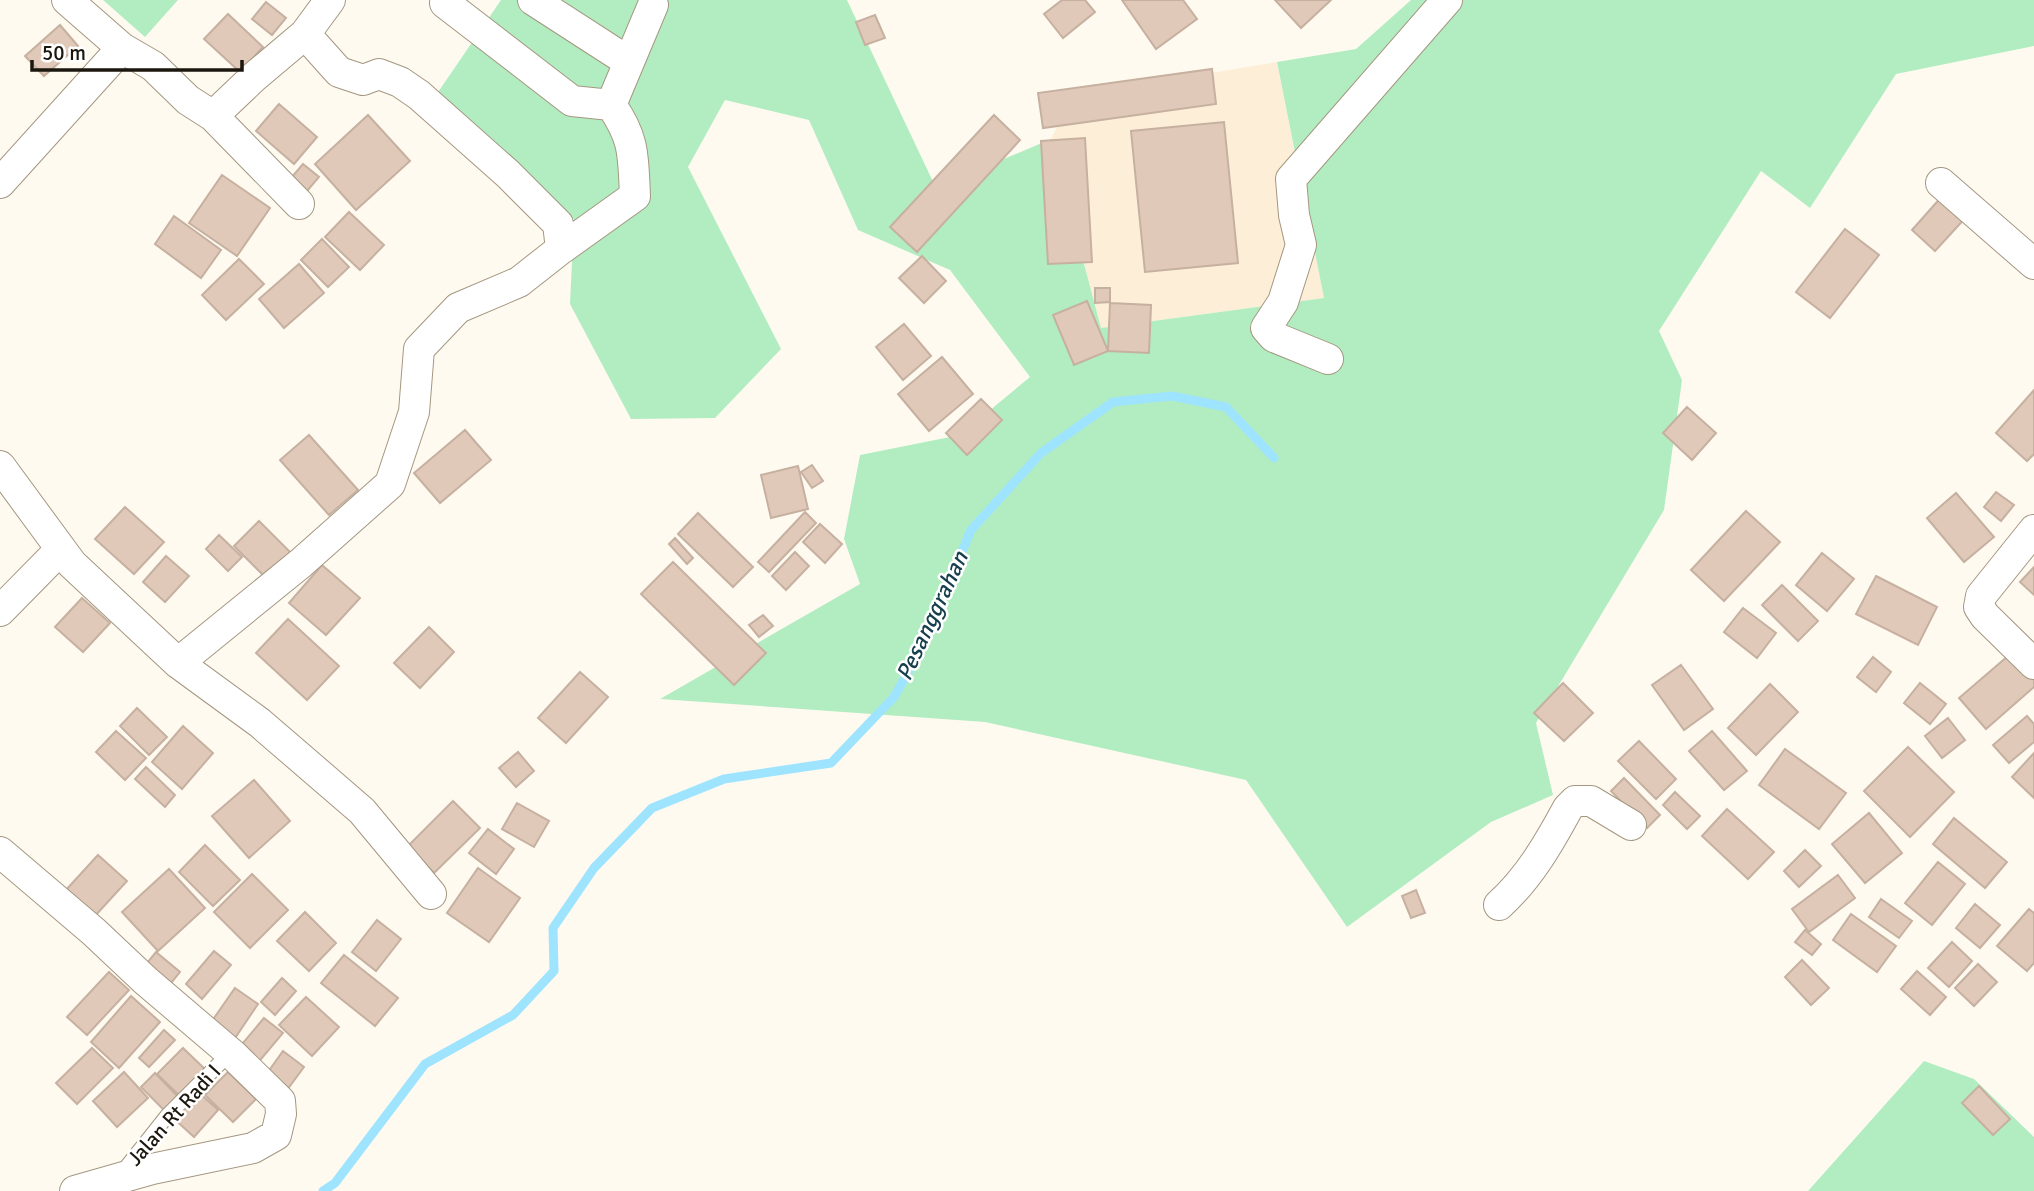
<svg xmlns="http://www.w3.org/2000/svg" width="2034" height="1191" viewBox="0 0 2034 1191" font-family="Signika,sans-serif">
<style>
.built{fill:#fdefd7}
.green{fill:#b2edc1}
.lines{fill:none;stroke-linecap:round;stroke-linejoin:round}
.stream{stroke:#9ee4fe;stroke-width:9}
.building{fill:#e1c9b9;stroke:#c6b0a0;stroke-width:2}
.service-casing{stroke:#a49781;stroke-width:16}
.minor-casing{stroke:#a49781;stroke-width:32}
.service{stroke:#fff;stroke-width:14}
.minor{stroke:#fff;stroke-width:30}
.labels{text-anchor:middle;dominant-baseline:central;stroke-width:5;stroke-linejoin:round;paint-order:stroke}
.street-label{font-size:21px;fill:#1b170e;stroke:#fff}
.water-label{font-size:23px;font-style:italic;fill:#17404e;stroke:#fff}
</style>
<rect width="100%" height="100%" fill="#fffaf0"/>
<path class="built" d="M1277,62L1324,298L1101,328L1051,139L1073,96Z"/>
<path class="green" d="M103,0H178L145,37Z
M501,0H847L936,188L1051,139L1101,328L1324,298L1277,62L1356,49L1411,0H2034V46L1896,74L1810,208L1761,171L1659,331L1682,380L1664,510L1536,723L1553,795L1491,822L1347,927L1246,780L985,722L660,699L860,584L844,539L860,455L960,435L1030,377L950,270L858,230L809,120L725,100L688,167L781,349L715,418L631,419L570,304L574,219L434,98Z
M1924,1061L1974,1079L2034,1137V1191H1808Z"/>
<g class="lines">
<path class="stream" d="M323,1191L335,1183L425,1064L513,1015L554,971L553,928L594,868L652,808L724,779L831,763L894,697L920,651L971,530L1041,453L1113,402L1172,396L1226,407L1274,458"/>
</g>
<path class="building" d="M1062,0H1085L1095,12L1063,38L1044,14Z
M1122,0H1183L1197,19L1156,49Z
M1275,0H1331L1301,28Z
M266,2L286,18L272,35L252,19Z
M228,14L263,47L240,72L204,39Z
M875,15L885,38L865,45L856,22Z
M60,25L78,46L44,76L25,56Z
M1212,69L1216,104L1043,128L1038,93Z
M279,104L317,137L294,164L256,131Z
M368,115L410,161L356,210L315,164Z
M994,115L1020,140L917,252L890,227Z
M1224,122L1238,263L1145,272L1131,131Z
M1085,138L1092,262L1048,264L1041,141Z
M303,164L319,177L307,191L291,178Z
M222,175L270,208L237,256L189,223Z
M1944,194L1968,215L1935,251L1912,230Z
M349,212L384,245L360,270L325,237Z
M174,216L221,250L201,278L155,244Z
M1845,229L1879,255L1830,318L1796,292Z
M322,239L349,267L328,287L301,260Z
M922,256L946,281L924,303L899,278Z
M239,259L264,284L226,320L202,295Z
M299,264L324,293L284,328L259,299Z
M1095,288H1110V302L1095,303Z
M1087,301L1108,351L1074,365L1053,315Z
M1110,303L1151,305L1149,353L1108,351Z
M904,324L931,356L903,380L876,347Z
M942,357L973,394L929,431L898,394Z
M2034,390V454L2027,461L1996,433Z
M981,399L1002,420L967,455L946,433Z
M1687,407L1716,433L1692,460L1663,433Z
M465,430L491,460L440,503L414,473Z
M309,435L358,490L329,515L280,460Z
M812,465L823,481L812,488L801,472Z
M798,466L808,509L771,518L761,475Z
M1996,492L2014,505L2001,521L1984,507Z
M1956,493L1994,537L1964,562L1927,518Z
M125,507L164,542L134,574L95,539Z
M1746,511L1780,542L1724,601L1691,570Z
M805,512L816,523L769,572L758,562Z
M698,513L753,567L733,587L678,534Z
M259,521L294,556L269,581L234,546Z
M820,524L842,544L825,563L803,542Z
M219,535L242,557L228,571L206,549Z
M675,538L693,558L687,564L669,544Z
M795,552L809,566L786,590L772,576Z
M1822,553L1854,579L1827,611L1796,585Z
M166,556L189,576L165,602L143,582Z
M673,562L766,653L734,685L641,594Z
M322,565L360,598L326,635L289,603Z
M2034,567V595L2020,582Z
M1876,576L1937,607L1918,645L1856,614Z
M1782,585L1818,621L1798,641L1762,605Z
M82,598L110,623L83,652L55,627Z
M1743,608L1776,633L1757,658L1724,632Z
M763,615L773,626L759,637L749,625Z
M288,619L339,666L307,700L256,653Z
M429,627L454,652L420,688L394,663Z
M2015,650L2034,672V687L1986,729L1959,698Z
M1873,657L1891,672L1876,692L1857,677Z
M1681,665L1713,709L1684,730L1652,685Z
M580,672L608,697L566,743L538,718Z
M1563,683L1593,713L1564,741L1534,713Z
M1920,683L1946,704L1930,724L1904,703Z
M1770,684L1798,712L1756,755L1728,728Z
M137,708L167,737L149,755L120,726Z
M2027,716L2034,724V742L2009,763L1993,745Z
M1948,718L1965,740L1942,758L1925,736Z
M183,726L213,753L182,789L152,762Z
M116,731L146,758L125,780L96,752Z
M1712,731L1747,771L1724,790L1689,751Z
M1639,741L1676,779L1656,799L1618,761Z
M1908,747L1954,792L1910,837L1864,791Z
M1785,749L1846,793L1819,829L1759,785Z
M518,752L534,771L516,787L499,768Z
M2034,753V798L2012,777Z
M146,767L175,795L165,807L135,779Z
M1624,778L1660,815L1647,828L1611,791Z
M254,780L290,821L249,858L212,816Z
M1675,792L1700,816L1687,829L1663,805Z
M453,801L480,828L434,873L408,846Z
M517,803L549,821L534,847L502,829Z
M1727,809L1774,852L1748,879L1702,836Z
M1869,813L1902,853L1865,883L1832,844Z
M1954,818L2007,862L1985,888L1933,844Z
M488,829L514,849L496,874L469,853Z
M205,845L240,880L213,906L179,872Z
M1805,850L1821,866L1799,887L1784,871Z
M98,855L127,881L94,917L65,891Z
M1938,862L1965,884L1932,925L1905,903Z
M478,868L520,898L489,942L447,913Z
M169,869L205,908L158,951L122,912Z
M252,874L288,910L250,948L214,912Z
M1838,875L1855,898L1809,932L1792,909Z
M1416,890L1425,913L1411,918L1402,896Z
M1881,899L1912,921L1899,938L1869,917Z
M1975,904L2000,925L1980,948L1956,928Z
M2029,909L2034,913V963L2027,971L1997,946Z
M305,912L336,943L309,971L277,941Z
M1851,914L1896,946L1877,972L1833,940Z
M377,920L401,939L376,971L352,952Z
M1805,930L1821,944L1812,955L1795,942Z
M1952,942L1972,961L1949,987L1928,968Z
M214,951L231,965L202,999L186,984Z
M156,952L180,972L163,993L139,973Z
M344,955L398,998L375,1026L321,983Z
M1802,960L1829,988L1811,1005L1785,977Z
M1978,964L1997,982L1974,1006L1955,988Z
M1917,971L1946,997L1930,1015L1901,989Z
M109,972L129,990L87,1035L67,1017Z
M282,978L296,991L275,1015L261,1002Z
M235,988L258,1004L229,1047L205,1031Z
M131,996L160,1022L119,1068L91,1042Z
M306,997L339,1027L312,1056L279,1025Z
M264,1018L283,1033L256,1065L237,1050Z
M164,1030L175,1040L149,1067L139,1058Z
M92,1048L113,1068L77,1104L56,1083Z
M183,1048L209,1073L183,1099L157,1074Z
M283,1051L304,1067L284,1094L263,1079Z
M124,1072L148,1098L117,1127L93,1101Z
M228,1072L256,1099L233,1122L205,1095Z
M155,1073L181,1100L167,1113L141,1087Z
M1979,1086L2010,1119L1993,1135L1962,1103Z
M195,1089L218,1110L194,1137L171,1116Z"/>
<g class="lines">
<g class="service-casing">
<path id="service" d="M121,1174L167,1116L230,1053"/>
</g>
<g class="minor-casing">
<path id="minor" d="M67,0L122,48L153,66L188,100L213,116L254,77L305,34L330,0
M533,0L629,62
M445,3L572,101L611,105
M213,116L299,204
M0,183L122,48
M1941,183L2034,264
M561,249L635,196C633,156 635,139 611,105L653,5
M1328,359L1274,337L1266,328L1283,302L1301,245L1294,215L1291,179L1447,0
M0,466L72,564L178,663L260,723L362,811L431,894
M2034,530L1981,596L1979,607L1985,616L2034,664
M0,611L60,550
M178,663L301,563L390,484L414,412L419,349L458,308L519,282L561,249L558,224L508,174L419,95L400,82L379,74L363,80L339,72L305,34
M0,852L94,932L146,981L233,1055L280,1101L281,1114L276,1135L253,1148L152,1169L75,1191
M1499,905C1529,878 1549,843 1568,808L1575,801H1591L1631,825"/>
</g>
<use href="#service" class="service"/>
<use href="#minor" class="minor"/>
</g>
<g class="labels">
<g class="street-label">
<text transform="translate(174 1115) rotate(-48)">Jalan Rt Radi I</text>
</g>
<g class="water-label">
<text transform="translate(932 616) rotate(-65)">Pesanggrahan</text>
</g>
</g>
<path d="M32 60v10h210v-10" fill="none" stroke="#1b170e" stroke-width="3.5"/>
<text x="42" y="60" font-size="21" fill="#1b170e" stroke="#ffffff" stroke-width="5" paint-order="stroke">50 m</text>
</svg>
